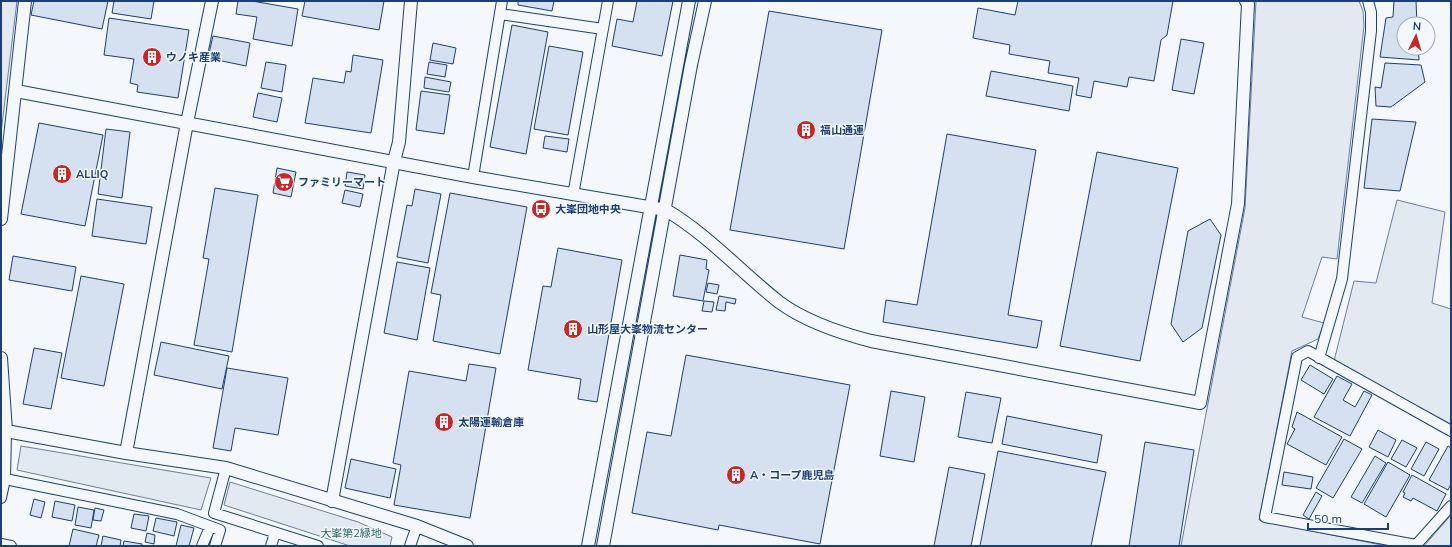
<svg xmlns="http://www.w3.org/2000/svg" width="1452" height="547" viewBox="0 0 1452 547" font-family="Mulish,'Noto Sans JP',sans-serif">
<style>
.green{fill:#e3e9f0;stroke:#687fa3}
.building{fill:#d5e0f0;stroke:#1d3f73}
.lines{fill:none;stroke-linecap:round;stroke-linejoin:round}
.minor-casing{stroke:#1d3f73;stroke-width:12}
.tertiary-casing{stroke:#1d3f73;stroke-width:14}
.minor{stroke:#f4f7fb;stroke-width:10}
.tertiary{stroke:#f4f7fb;stroke-width:12}
.labels{text-anchor:middle;dominant-baseline:central;stroke-width:3;stroke-linejoin:round;paint-order:stroke}
.poi-label{font-size:11px;font-weight:bold;fill:#1d3f73;stroke:#f4f7fb;text-anchor:start}
.park-label{font-size:11px;fill:#2c6c60;stroke:#f4f7fb}
</style>
<rect width="100%" height="100%" fill="#f4f7fb"/>
<path class="green" d="M1,1H17L1,133Z
M1256,1H1359L1363,11L1364,26L1337,259L1322,257L1302,317L1324,323L1318,339L1292,351L1259,520L1386,546H1181L1245,208Z
M1397,200L1445,212L1432,303L1451,309V424L1334,361L1354,281L1376,283Z
M21,446L211,478L201,510L17,470Z
M230,482L358,522L392,537L390,546H350L224,505Z
M1451,515V546H1424Z"/>
<path class="building" d="M34,1H108L102,29L31,15Z
M114,1H154L151,19L112,13Z
M238,1H252L298,9L292,46L253,39L257,17L236,14Z
M305,1H384L379,30L302,16Z
M518,1H554L552,11L518,5Z
M637,1H673L662,56L612,46L617,19L633,22Z
M1018,1H1173L1167,35L1161,40L1154,81L1129,77L1127,87L1094,81L1091,98L1076,95L1079,78L1048,73L1050,61L1009,54L1010,45L973,38L978,8L1015,15Z
M1394,1H1416L1417,24H1404V48H1418L1419,60L1380,57L1386,18L1393,17Z
M769,11L882,30L844,249L730,230Z
M109,18L189,30L178,98L137,92L138,85L130,83L134,59L104,55Z
M512,25L548,32L526,154L490,147Z
M213,36L250,43L246,66L208,58Z
M1181,39L1204,43L1194,94L1172,90Z
M433,43L456,48L453,64L430,60Z
M549,46L583,52L568,135L534,129Z
M353,55L383,60L371,133L305,123L313,78L344,83L346,71L351,72Z
M266,62L286,65L282,92L261,88Z
M429,62L447,65L445,77L427,74Z
M1385,63L1421,65L1425,82L1391,107L1376,106L1375,87L1381,88Z
M991,71L1073,86L1069,111L986,96Z
M425,77L451,82L449,92L424,88Z
M421,91L450,95L444,134L416,130Z
M258,93L282,98L277,122L253,117Z
M1372,119L1416,122L1400,191L1364,188Z
M39,123L103,135L85,226L21,214Z
M106,129L130,132L122,198L98,194Z
M947,134L1036,150L1008,315L1042,321L1037,348L883,322L886,300L917,305Z
M545,136L569,139L567,152L543,148Z
M1097,152L1178,168L1140,361L1060,346Z
M277,168L296,172L291,197L273,193Z
M347,172L365,175L363,189L345,186Z
M215,188L258,195L232,352L194,345L209,259L203,258Z
M415,189L441,194L428,263L397,257L407,205L412,206Z
M345,190L363,194L360,207L342,203Z
M450,193L527,207L500,354L433,341L441,295L431,293Z
M97,199L152,207L146,244L92,236Z
M1210,219L1221,235L1202,328L1183,342L1171,324L1188,231Z
M558,248L622,260L597,402L578,399L581,379L528,370L543,286L551,287Z
M680,255L707,260L706,269L709,270L703,301L673,296Z
M13,256L76,267L72,291L9,280Z
M397,262L430,268L417,340L384,333Z
M81,276L124,284L104,386L61,378Z
M708,283L719,285L717,294L706,292Z
M719,296L736,299L735,304L726,302L725,311L716,310Z
M704,301L714,302L712,312L702,311Z
M161,342L229,356L222,389L154,375Z
M34,348L62,353L51,409L23,404Z
M686,355L850,385L820,544L719,525L718,530L632,513L647,432L671,436Z
M469,364L496,368L470,518L394,505L401,465L393,463L409,371L466,381Z
M1310,365L1333,379L1324,394L1301,380Z
M227,368L288,378L278,435L235,428L231,451L213,448Z
M1337,376L1352,384L1343,400L1355,407L1364,391L1372,395L1350,436L1314,417Z
M891,391L925,397L914,462L880,456Z
M966,392L1001,398L992,443L958,437Z
M1297,412L1342,437L1326,465L1287,444L1295,429L1292,427Z
M1007,416L1102,435L1097,463L1002,444Z
M1378,430L1396,440L1388,457L1369,447Z
M1344,439L1362,449L1333,498L1316,488Z
M1402,440L1417,448L1406,467L1391,459Z
M1145,442L1194,450L1179,546H1129Z
M1426,442L1439,449L1424,476L1411,469Z
M1448,446L1451,448V484L1448,490L1429,480Z
M998,451L1106,472L1091,546H980Z
M1375,456L1386,463L1362,503L1351,497Z
M351,459L396,469L390,498L345,488Z
M1388,462L1410,475L1386,517L1364,504Z
M949,467L985,474L971,546H934Z
M1284,472L1313,477L1311,489L1282,485Z
M1412,475L1446,494L1437,511L1413,498L1411,501L1403,497L1405,493L1403,492Z
M1316,492L1322,496L1309,519L1303,515Z
M34,499L45,502L41,518L30,515Z
M55,501L75,505L72,521L52,517Z
M78,507L94,510L91,528L75,525Z
M95,508L104,510L101,521L93,520Z
M134,514L149,516L146,531L131,528Z
M156,518L177,522L174,536L153,531Z
M181,525L194,528L189,546H176Z
M73,529L99,535L96,546H69Z
M147,533L155,535L154,544L145,542Z
M103,536L121,540L120,546H101Z
M124,541L142,544V546H123Z"/>
<g class="lines">
<g class="minor-casing">
<path id="minor" d="M500,14L603,29
M473,177L502,1
M573,195L608,1
M1319,358L1342,279L1371,31V12L1368,1
M1451,431L1308,351L1297,357L1265,517L1416,545L1451,506
M226,468L214,513L318,546
M5,479L177,514L220,530L215,546
M1,498L5,479L6,431
M1,544L11,546
M202,546L210,527
M271,546L275,533
M410,546L417,526"/>
</g>
<g class="tertiary-casing">
<path id="tertiary" d="M16,91L473,177L666,210C708,235 741,272 779,302C806,322 840,333 871,341L1200,403L1238,204L1248,4L1246,1
M1,219L25,1
M1,358L6,431L126,453L226,468L417,526L467,546
M126,453L187,123L212,1
M332,501L394,161L399,142L411,1
M588,546L689,1
M603,546L691,65L705,1"/>
</g>
<use href="#minor" class="minor"/>
<use href="#tertiary" class="tertiary"/>
</g>
<defs>
<g id="building-disc" transform="scale(1)"><circle r="9.5" fill="#c62828" stroke="#f4f7fb"/><path d="M-4-6H4V6H1V3H-1V6H-4ZM-2.5-4.3h1.7v1.8h-1.7ZM.8-4.3h1.7v1.8H.8ZM-2.5-1h1.7V.8h-1.7ZM.8-1h1.7V.8H.8Z" fill="#fff"/></g>
<g id="supermarket-disc" transform="scale(1)"><circle r="9.5" fill="#c62828" stroke="#f4f7fb"/><path d="M-6-5.5h2.5l.6 2H6L4.5 2H-2.5L-4.4-4H-6ZM-1.5 3.2a1.3 1.3 0 1 0 .1 0ZM3 3.2a1.3 1.3 0 1 0 .1 0Z" fill="#fff"/></g>
<g id="bus-disc" transform="scale(1)"><circle r="9.5" fill="#c62828" stroke="#f4f7fb"/><path d="M-5-6H5V4H4V6H2V4H-2V6H-4V4H-5ZM-3.5-4V0h7V-4ZM-3.5 1.2v1.5H-2V1.2ZM2 1.2v1.5H3.5V1.2Z" fill="#fff"/></g>
</defs>
<g fill-rule="evenodd">
<use href="#building-disc" x="152" y="57"/>
<use href="#building-disc" x="806" y="130"/>
<use href="#building-disc" x="62" y="174"/>
<use href="#supermarket-disc" x="284" y="182"/>
<use href="#bus-disc" x="541" y="209"/>
<use href="#building-disc" x="573" y="329"/>
<use href="#building-disc" x="444" y="422"/>
<use href="#building-disc" x="736" y="475"/>
</g>
<g class="labels">
<g class="poi-label">
<text x="166" y="57">ウノキ産業</text>
<text x="820" y="130">福山通運</text>
<text x="76" y="174">ALLIQ</text>
<text x="298" y="182">ファミリーマート</text>
<text x="555" y="209">大峯団地中央</text>
<text x="587" y="329">山形屋大峯物流センター</text>
<text x="458" y="422">太陽運輸倉庫</text>
<text x="750" y="475">A・コープ鹿児島</text>
</g>
<g class="park-label">
<text x="351" y="533">大峯第2緑地</text>
</g>
</g>
<rect width="1452" height="547" fill="none" stroke="#1d3f73" stroke-width="4"/>
<g transform="translate(1416 36) rotate(5)"><circle r="19" fill="#f4f7fb" stroke="#9eadc5"/>
<path d="M0-3L7 15L0 10L-7 15Z" fill="#c62828"/>
<text y="-6" font-size="11" font-weight="bold" text-anchor="middle" fill="#1d3f73">N</text>
</g>
<path d="M1308 523v6h80v-6" fill="none" stroke="#1d3f73" stroke-width="2"/>
<text x="1314" y="523" font-size="12" fill="#1d3f73" stroke="#f4f7fb" stroke-width="3" paint-order="stroke">50 m</text>
</svg>
